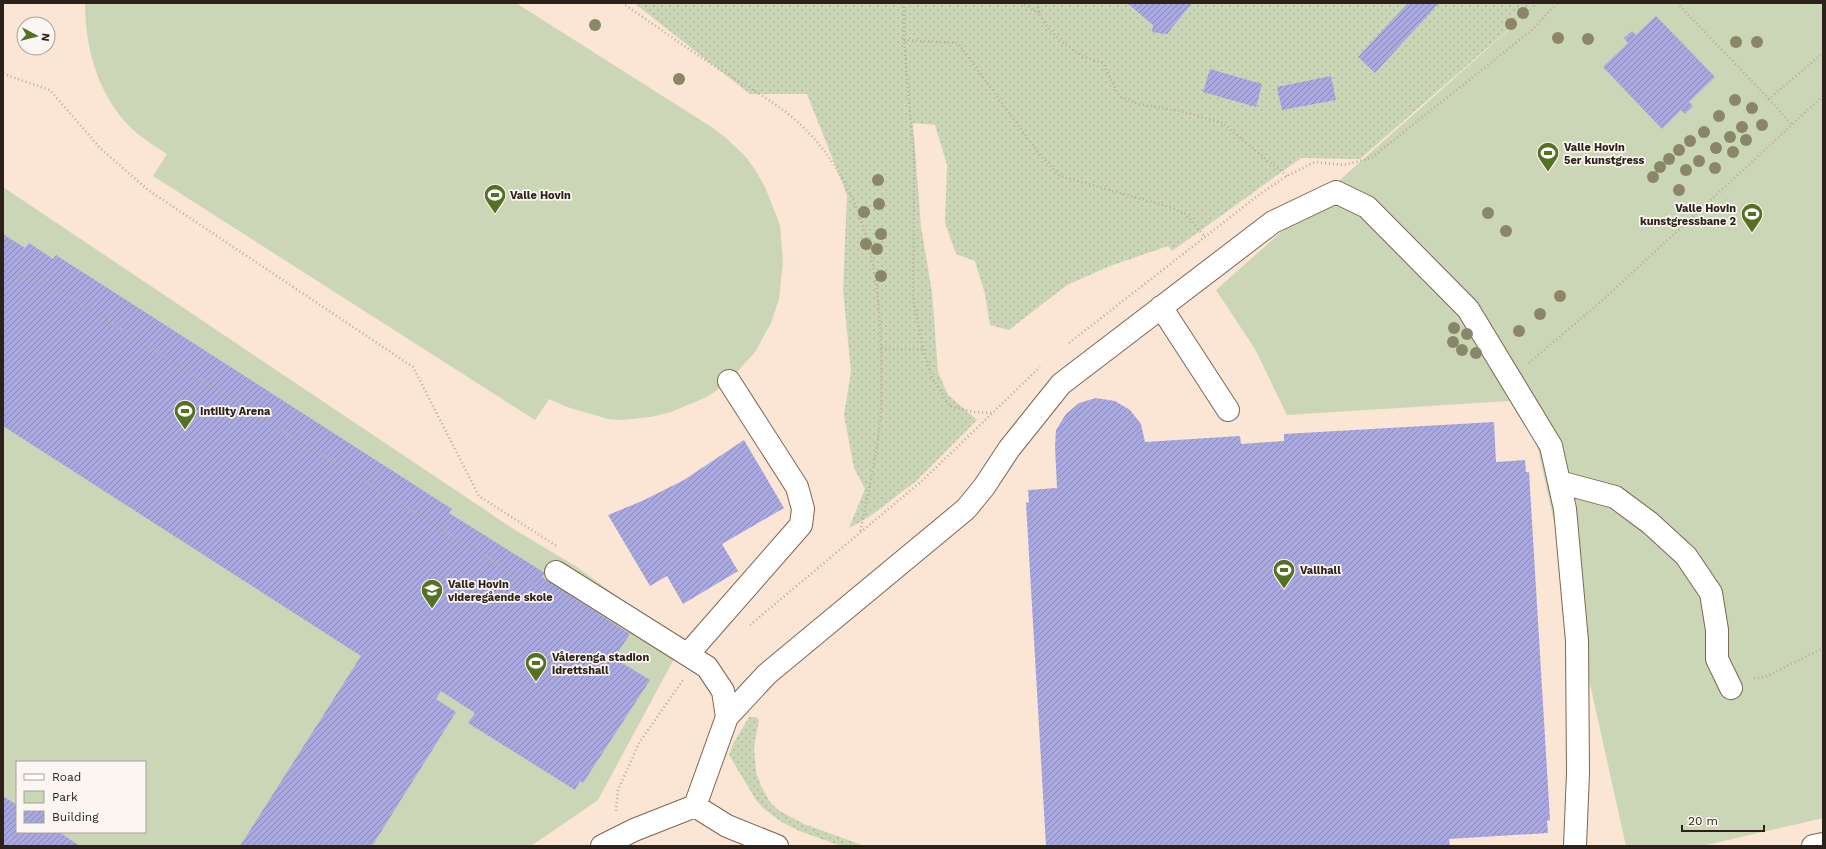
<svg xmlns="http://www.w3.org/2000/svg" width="1826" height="849" viewBox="0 0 1826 849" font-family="'Work Sans',sans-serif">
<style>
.grass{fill:url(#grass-dots)}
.park{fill:#cad6b5;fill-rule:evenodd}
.building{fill:url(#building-hatch)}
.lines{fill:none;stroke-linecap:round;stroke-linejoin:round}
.minor-casing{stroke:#7e6653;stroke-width:24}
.path{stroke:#bdaa9c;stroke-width:2.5;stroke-dasharray:1 3;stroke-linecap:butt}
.minor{stroke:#fff;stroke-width:22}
.tree{fill:#8a8769}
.labels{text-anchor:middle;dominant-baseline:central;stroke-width:3.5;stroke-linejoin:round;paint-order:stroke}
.poi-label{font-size:11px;font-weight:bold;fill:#2c221a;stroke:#fbf6f1;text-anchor:start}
</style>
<defs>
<pattern id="grass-dots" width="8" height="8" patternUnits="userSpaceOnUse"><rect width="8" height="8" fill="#cad6b5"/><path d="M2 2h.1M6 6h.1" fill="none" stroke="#aeb79b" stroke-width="1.8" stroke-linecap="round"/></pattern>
<pattern id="building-hatch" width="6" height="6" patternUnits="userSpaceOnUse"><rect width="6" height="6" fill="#aaa9df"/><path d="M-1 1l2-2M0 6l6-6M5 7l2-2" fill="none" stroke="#8b89b4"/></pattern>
</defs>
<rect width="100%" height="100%" fill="#fbe5d4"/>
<path class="grass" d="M634,3H1539L1360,159L1301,158L1172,251L1168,246L1110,266L1067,285L1009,330L990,325L985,294L975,261L956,254L945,223L947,165L935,125L913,123L921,227L932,292L938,372L948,395L977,420L915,482L869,517L849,528L865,489L854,468L844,415L851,371L843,290L847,195L807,94H750Z
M749,717H756L759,720L754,747L756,772L761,786L770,802L778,810L804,824L865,846H841L797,830L780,821L763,808L756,800L729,755L733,744Z"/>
<path class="park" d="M85,3H516L713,128L726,138L745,156L754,168L765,187L780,225L783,262L779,299L771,323L755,352L727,383L707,397L671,412L650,417L623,420L608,419L567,407L549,399L535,420L153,176L167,154C158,148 148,142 139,135C100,103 85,51 85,3Z
M1539,3H1823V818L1702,846H1626L1527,400L1287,415L1255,349L1216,290Z
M3,187L515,530L577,567L682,644L598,800L531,846H3ZM17,762H145V832H17Z"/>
<path class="building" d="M1127,3H1192L1167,34L1152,32L1153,25Z
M1408,3H1439L1375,73L1358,57Z
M1656,16L1715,77L1689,102L1693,106L1685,114L1681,110L1662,129L1603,67L1628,43L1624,38L1632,31L1636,35Z
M1210,69L1262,84L1256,107L1203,92Z
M1331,76L1336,100L1282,110L1277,87Z
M3,234L25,248L29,243L53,259L56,255L59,257L452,509L449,513L545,573L542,577L630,634L614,658L650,680L583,783L580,781L575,790L468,723L475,713L441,691L436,699L456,712L372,846H240L361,656L3,426Z
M1096,398L1115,401L1130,410L1141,424L1145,442L1240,436L1241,444L1284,441V434L1494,422L1496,462L1525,460L1526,472H1529L1550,820L1547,821L1548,833L1449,839L1450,846H1046L1026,503L1029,502L1028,490L1057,488L1055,447L1056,430L1066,414L1079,403Z
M744,440L784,508L722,544L738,571L683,604L667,576L650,586L608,515L642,501L684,480Z
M3,796L17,805V832H59L80,846H3Z"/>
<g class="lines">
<g class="minor-casing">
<path id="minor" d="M1161,307L1228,410
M1559,482L1615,497L1650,523L1686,556L1711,593L1717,630V659L1731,688
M556,572L707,667L723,691L727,717
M688,654L801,525L803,509L797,487L729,381
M695,806L727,826L777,846
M602,846L634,830L695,806L727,717L767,674L966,509L984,487L1009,449L1061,384L1273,222L1336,192L1367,207L1468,309L1551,446L1565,509L1577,641L1578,773L1575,846
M1813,846L1823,844"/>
</g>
<path class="path" d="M622,3C655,25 686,48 719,69C750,89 784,106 809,133C870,198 882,286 881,372C881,388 882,405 880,421C877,456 867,497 860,533
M904,3V40L914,161L913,298L923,349L932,378L950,406L973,412L993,413
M1021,3L1039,13
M1038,3C1036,23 1066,47 1083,56C1089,59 1097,61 1103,63L1119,96L1138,104L1181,111L1222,123L1287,176
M1677,3L1769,99L1823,53
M904,40L958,43L1040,155L1060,176L1170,207L1186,214L1205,237
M3,74L50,90L101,149L148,190L413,367L479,496L558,547
M1769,99L1791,124
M3,272L47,282L257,415L536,587
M1069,343L1260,194L1287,176L1315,162L1344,165L1371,158L1532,30L1557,3
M881,349H923
M1529,363L1605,298L1823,96
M750,625L923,480L1040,367
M1754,678L1765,677L1823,648
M616,811L618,790L639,743L683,680"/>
<use href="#minor" class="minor"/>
</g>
<g class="tree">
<circle cx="1523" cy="13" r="6"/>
<circle cx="1511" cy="24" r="6"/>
<circle cx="595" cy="25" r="6"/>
<circle cx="1558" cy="38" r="6"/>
<circle cx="1588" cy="39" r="6"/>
<circle cx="1736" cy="42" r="6"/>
<circle cx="1757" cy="42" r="6"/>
<circle cx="679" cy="79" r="6"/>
<circle cx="1735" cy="100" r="6"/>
<circle cx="1752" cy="108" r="6"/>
<circle cx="1719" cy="116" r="6"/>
<circle cx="1762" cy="125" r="6"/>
<circle cx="1742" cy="127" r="6"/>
<circle cx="1704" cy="132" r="6"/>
<circle cx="1730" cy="137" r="6"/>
<circle cx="1746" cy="140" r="6"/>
<circle cx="1690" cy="141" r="6"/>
<circle cx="1716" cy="148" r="6"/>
<circle cx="1679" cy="150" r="6"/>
<circle cx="1733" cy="152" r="6"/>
<circle cx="1669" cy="159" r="6"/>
<circle cx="1699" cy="161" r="6"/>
<circle cx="1660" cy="167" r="6"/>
<circle cx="1715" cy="168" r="6"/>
<circle cx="1686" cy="170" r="6"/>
<circle cx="1653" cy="177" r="6"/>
<circle cx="878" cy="180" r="6"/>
<circle cx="1679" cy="190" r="6"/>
<circle cx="879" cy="204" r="6"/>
<circle cx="864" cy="212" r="6"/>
<circle cx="1488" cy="213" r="6"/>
<circle cx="1506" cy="231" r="6"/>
<circle cx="881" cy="234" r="6"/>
<circle cx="866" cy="244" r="6"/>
<circle cx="877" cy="249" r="6"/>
<circle cx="881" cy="276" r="6"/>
<circle cx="1560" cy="296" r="6"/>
<circle cx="1540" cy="314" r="6"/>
<circle cx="1454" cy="328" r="6"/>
<circle cx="1519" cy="331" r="6"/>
<circle cx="1467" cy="334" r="6"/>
<circle cx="1453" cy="342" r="6"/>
<circle cx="1462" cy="350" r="6"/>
<circle cx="1476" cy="353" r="6"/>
</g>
<defs>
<g id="stadium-pin" transform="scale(1.15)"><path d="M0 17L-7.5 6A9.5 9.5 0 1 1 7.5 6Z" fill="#557124" stroke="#fbf6f1"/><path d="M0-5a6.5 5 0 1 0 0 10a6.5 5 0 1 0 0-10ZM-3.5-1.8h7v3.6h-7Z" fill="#fff"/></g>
<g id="school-pin" transform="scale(1.15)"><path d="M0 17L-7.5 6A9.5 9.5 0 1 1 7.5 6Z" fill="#557124" stroke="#fbf6f1"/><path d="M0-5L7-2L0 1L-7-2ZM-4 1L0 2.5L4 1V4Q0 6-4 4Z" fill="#fff"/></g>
</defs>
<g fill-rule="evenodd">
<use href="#stadium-pin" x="1548" y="153"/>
<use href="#stadium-pin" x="495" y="195"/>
<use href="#stadium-pin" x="1752" y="214"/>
<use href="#stadium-pin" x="185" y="411"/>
<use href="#stadium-pin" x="1284" y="570"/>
<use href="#school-pin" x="432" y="590"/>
<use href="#stadium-pin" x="536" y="663"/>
</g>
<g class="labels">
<g class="poi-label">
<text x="1564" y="147">Valle Hovin<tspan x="1564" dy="13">5er kunstgress</tspan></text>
<text x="510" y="195">Valle Hovin</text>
<text x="1736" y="208" text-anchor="end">Valle Hovin<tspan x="1736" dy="13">kunstgressbane 2</tspan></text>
<text x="200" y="411">Intility Arena</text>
<text x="1300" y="570">Vallhall</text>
<text x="448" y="584">Valle Hovin<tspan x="448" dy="13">videregående skole</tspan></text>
<text x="552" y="657">Vålerenga stadion<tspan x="552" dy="13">idrettshall</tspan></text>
</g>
</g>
<rect width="1826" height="849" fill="none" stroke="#2c221a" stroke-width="8"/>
<rect x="16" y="761" width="130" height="72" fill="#fbf6f1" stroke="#a8a19b"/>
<rect x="24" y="774" width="20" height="6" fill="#ffffff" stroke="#a8a19b"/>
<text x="52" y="781" font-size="12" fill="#2c221a">Road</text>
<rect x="24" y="791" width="20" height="12" fill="#cad6b5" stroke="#a8a19b"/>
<text x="52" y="801" font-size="12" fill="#2c221a">Park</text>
<rect x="24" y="811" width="20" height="12" fill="url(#building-hatch)" stroke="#a8a19b"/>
<text x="52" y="821" font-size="12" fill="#2c221a">Building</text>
<g transform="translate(36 36) rotate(97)"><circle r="19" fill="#fbf6f1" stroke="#a8a19b"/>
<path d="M0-3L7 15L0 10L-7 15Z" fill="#557124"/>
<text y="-6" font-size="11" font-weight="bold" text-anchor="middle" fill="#2c221a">N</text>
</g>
<path d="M1682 825v6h82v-6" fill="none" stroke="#2c221a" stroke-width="2"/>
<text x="1688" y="825" font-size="12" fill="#2c221a" stroke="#fbf6f1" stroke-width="3" paint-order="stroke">20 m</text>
</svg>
